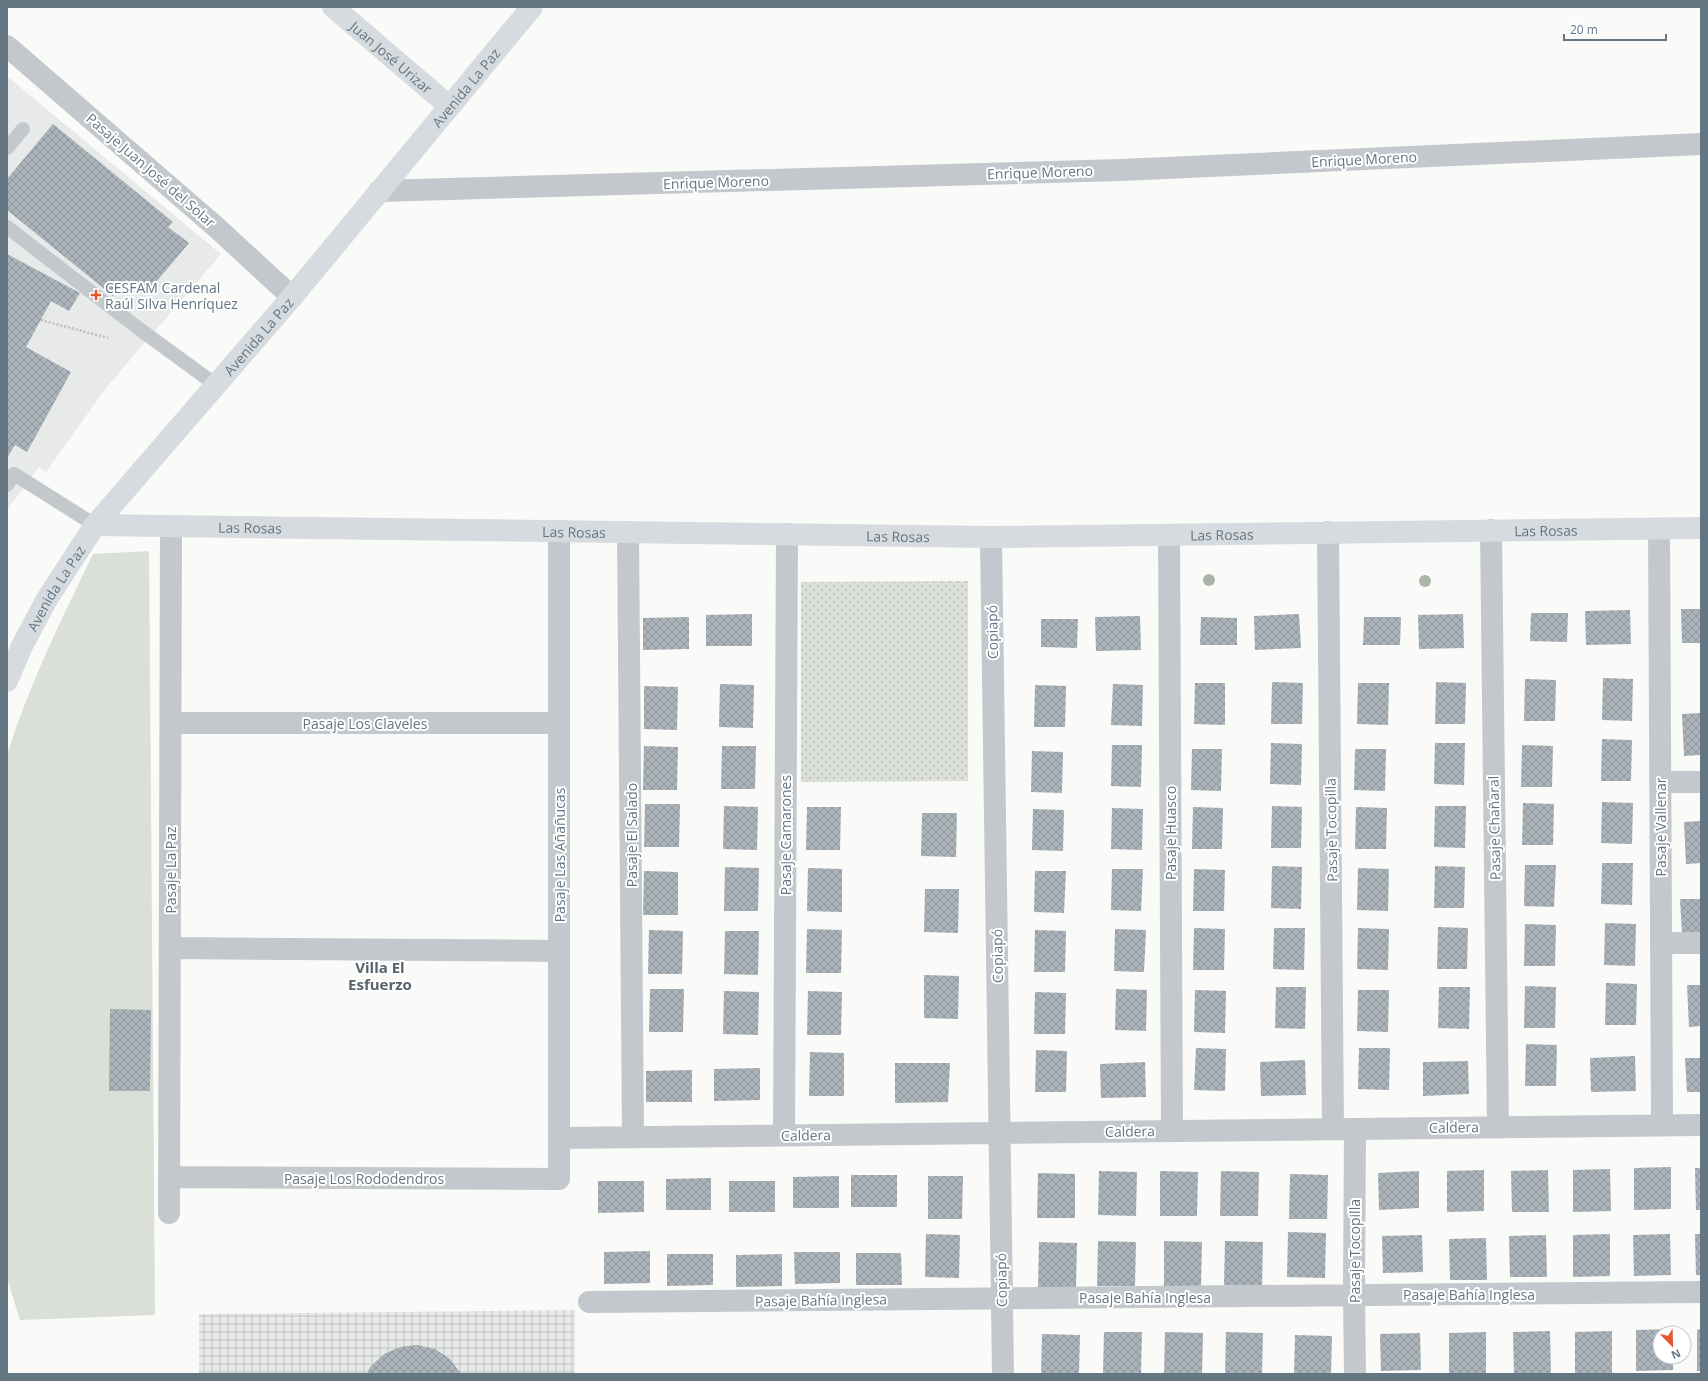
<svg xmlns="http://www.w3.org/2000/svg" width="1708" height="1381" viewBox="0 0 1708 1381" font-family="'Open Sans',sans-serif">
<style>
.built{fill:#e8e9e9}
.industrial{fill:url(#industrial-grid)}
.grass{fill:url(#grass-dots)}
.park{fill:#dadfd7}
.building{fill:url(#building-cross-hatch)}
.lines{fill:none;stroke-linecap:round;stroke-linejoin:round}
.path{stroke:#bbbfc2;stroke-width:2.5;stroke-dasharray:2 2;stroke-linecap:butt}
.lane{stroke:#c3c8cc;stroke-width:14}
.street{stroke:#c3c8cc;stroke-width:22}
.secondary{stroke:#d6dbdf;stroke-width:22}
.tree{fill:#aab4a7}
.poi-dot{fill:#e4572e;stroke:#fff;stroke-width:1.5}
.labels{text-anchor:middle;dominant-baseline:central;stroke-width:4;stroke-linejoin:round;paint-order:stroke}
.street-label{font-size:14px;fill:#657683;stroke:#fff}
.poi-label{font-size:14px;fill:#657683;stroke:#fff;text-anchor:start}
.neighbourhood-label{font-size:15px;font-weight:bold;fill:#57646e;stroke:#fff}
</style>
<defs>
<pattern id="industrial-grid" width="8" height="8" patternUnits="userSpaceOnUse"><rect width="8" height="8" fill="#e8e9e9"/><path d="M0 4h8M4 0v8" fill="none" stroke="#c0c1c2"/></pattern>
<pattern id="grass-dots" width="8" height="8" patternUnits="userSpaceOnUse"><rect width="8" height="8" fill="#dadfd7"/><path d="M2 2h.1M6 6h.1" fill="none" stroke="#b4b9b4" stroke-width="1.8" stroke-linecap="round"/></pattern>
<pattern id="building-cross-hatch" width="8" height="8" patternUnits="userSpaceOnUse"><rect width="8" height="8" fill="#aab3b9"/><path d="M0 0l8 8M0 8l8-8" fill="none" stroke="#8e969c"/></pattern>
</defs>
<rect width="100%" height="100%" fill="#fafaf8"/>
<path class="built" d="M9,78L221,254L106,388L46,472L39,467L7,510V80Z"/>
<path class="industrial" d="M575,1310V1374H199V1314Z"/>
<path class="grass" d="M968,581V781L801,782V582Z"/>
<path class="park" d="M149,551L155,1315L20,1320L7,1278V755C29,685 61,620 93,554Z"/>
<path class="building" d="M53,124L173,222L168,227L189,243L145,295L127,280L113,296L7,210V179Z
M7,254L80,293L69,311L51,301L26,347L71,372L27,452L15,445L7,458Z
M1681,609H1701V643H1682Z
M1630,610L1631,644L1586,645L1585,611Z
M1531,613H1568L1567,642L1530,641Z
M752,614V646H706V615Z
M1299,614L1301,648L1255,650L1254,616Z
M1463,614L1464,648L1419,649L1418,615Z
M1140,616L1141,650L1096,651L1095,617Z
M689,617V649L643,650V618Z
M1201,617L1237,618V645H1200Z
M1364,617H1401L1400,645H1363Z
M1041,619H1078L1077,648L1041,647Z
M1603,678L1633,679L1632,721L1602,720Z
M1525,679L1556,680L1555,721H1524Z
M1272,682L1303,683L1302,724H1271Z
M1436,682L1466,683L1465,724H1435Z
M1195,683H1225V725L1194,724Z
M1358,683H1389L1388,725L1357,724Z
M720,684L754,685L753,728L719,727Z
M1113,684L1143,685L1142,726L1111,725Z
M1035,685L1066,686L1065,727H1034Z
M644,686L678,687L677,730L644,729Z
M1701,713V755L1684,756L1682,714Z
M1602,739L1632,740L1631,781H1601Z
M1271,743L1302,744L1301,785L1270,784Z
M1435,743H1465L1464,785L1434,784Z
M1112,745H1142L1141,787L1111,786Z
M1522,745L1553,746L1552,787H1521Z
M644,746L678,747L677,790H643Z
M722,746H756L755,789H721Z
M1192,749H1222L1221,791L1191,790Z
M1355,749H1386L1385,791L1354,790Z
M1032,751L1063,752L1062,793L1031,792Z
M1602,802L1633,803L1632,844L1601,843Z
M1523,803L1554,804L1553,845H1522Z
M645,804H680L679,847H644Z
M724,806L758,807L757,850L723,849Z
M1272,806L1302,807L1301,848H1271Z
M1435,806H1466L1465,848L1434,847Z
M807,807H841L840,850H806Z
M1193,807L1223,808L1222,849H1192Z
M1356,807L1387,808L1386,849H1355Z
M1112,808L1143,809L1142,850L1111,849Z
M1033,809L1064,810L1063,851L1032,850Z
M922,813H957L956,857L921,856Z
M1701,821V863L1686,864L1684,822Z
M1602,863H1633L1632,905L1601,904Z
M1525,865H1556L1554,907L1524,906Z
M1272,866L1302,867L1301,909L1271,908Z
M1435,866L1465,867L1464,908H1434Z
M725,867L759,868L758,911H724Z
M808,868L842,869V912L807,911Z
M1358,868L1389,869L1388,911L1357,910Z
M1112,869H1143L1141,911L1111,910Z
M1194,869L1225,870L1224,911H1193Z
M644,871L678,872V915H643Z
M1035,871H1066L1064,913L1034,912Z
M925,889H959L958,933L924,932Z
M1680,899H1701V933L1682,934Z
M1605,923L1636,924L1635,966L1604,965Z
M1525,924L1556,925L1555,966H1524Z
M1438,927L1468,928L1467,969H1437Z
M1194,928L1225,929L1224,970H1193Z
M1274,928H1305L1304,970L1273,969Z
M1358,928L1389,929L1388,970L1357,969Z
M807,929L842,930L841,973H806Z
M1115,929L1146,930L1144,972L1114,971Z
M649,930L683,931L682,974H648Z
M1035,930L1066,931L1065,972H1034Z
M725,931H759L758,975L724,974Z
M924,975L959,976L958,1019L924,1018Z
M1606,983L1637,984L1636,1025H1605Z
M1687,985H1701V1026L1689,1027Z
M1525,986L1556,987L1555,1028H1524Z
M1276,987H1306L1305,1029L1275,1028Z
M1439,987H1470L1469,1029L1438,1028Z
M650,989H684L683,1032H649Z
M1116,989L1147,990L1146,1031L1115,1030Z
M1195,990L1226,991L1225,1033L1194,1032Z
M1358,990H1389L1388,1032L1357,1031Z
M724,991L759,992L758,1035L723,1034Z
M808,991L842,992L841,1035H807Z
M1035,992L1066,993L1065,1034H1034Z
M110,1009L151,1010L150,1091H109Z
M1526,1044L1557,1045L1556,1086H1525Z
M1196,1048L1226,1049L1225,1091L1194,1090Z
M1359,1048H1390L1389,1090L1358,1089Z
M1036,1050L1067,1051L1066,1092H1035Z
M810,1052L844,1053V1096H809Z
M1635,1056L1636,1091L1591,1092L1590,1058Z
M1685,1058H1701V1092H1687Z
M1305,1060L1306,1095L1261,1096L1260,1062Z
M1468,1061L1469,1094L1423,1096V1062Z
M1145,1062L1146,1097L1101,1098L1100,1064Z
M895,1063H950L948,1102L895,1103Z
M760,1068V1100L714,1101V1069Z
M692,1070V1102H646V1071Z
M1671,1167V1209L1634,1210V1168Z
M1695,1168H1701V1210H1696Z
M1610,1169L1611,1211L1573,1212V1170Z
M1484,1170V1211L1447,1212V1171Z
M1548,1170L1549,1212H1512L1511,1171Z
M1099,1171L1137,1172L1136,1216L1098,1215Z
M1160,1171L1198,1172L1197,1216H1160Z
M1221,1171L1259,1172L1258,1216H1220Z
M1419,1171V1208L1379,1210L1378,1173Z
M1038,1173L1075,1174V1218H1037Z
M1290,1174L1328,1175L1327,1219H1289Z
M851,1175H897V1207H851Z
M839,1176V1208H793V1177Z
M928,1176H963L962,1219H928Z
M711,1178V1210H666V1179Z
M598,1181H644V1212L598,1213Z
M729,1181H775V1212H729Z
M1288,1232L1326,1233L1325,1278L1287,1277Z
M926,1234L960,1235L959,1278L925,1277Z
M1610,1234V1276L1573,1277V1235Z
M1670,1234L1671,1275L1634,1276L1633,1235Z
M1695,1234H1701V1275H1696Z
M1422,1235L1423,1272L1383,1273L1382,1236Z
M1546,1235L1547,1277H1510L1509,1236Z
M1486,1238L1487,1280H1450L1449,1239Z
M1098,1241L1136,1242L1135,1286H1097Z
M1164,1241L1202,1242L1201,1286H1164Z
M1225,1241L1263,1242L1262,1286L1224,1285Z
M1039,1242L1077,1243L1076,1288L1038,1287Z
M650,1251V1283L604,1284V1252Z
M794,1252H840V1283L795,1284Z
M856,1253H901L902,1285H856Z
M667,1254H713V1285L667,1286Z
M782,1254V1286L736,1287V1255Z
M1672,1329V1333H1660V1357H1673V1370L1636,1371V1330Z
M1701,1329V1371H1697V1330Z
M1550,1331L1551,1373L1514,1374L1513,1332Z
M1612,1331V1373H1575V1332Z
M1104,1332H1142L1141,1374H1103Z
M1165,1332L1203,1333L1202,1374H1164Z
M1226,1332L1263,1333L1262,1374H1225Z
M1486,1332V1373L1449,1374V1333Z
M1420,1333L1421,1370L1381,1371L1380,1334Z
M1042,1334L1080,1335L1079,1374H1041Z
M1295,1335L1332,1336L1331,1374H1294Z
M417,1345L435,1349L450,1359L461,1374H367L370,1367L384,1354L400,1347Z"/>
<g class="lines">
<path class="path" d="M41,320L108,338"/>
<path class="lane" d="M7,148L23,129
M7,227L138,328L216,385
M7,485L14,474L95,525"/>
<path class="street" d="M7,46L216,227L292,297
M379,191L1121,170L1701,144
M1659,529L1662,1125
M1491,530L1498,1127
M628,532L633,1137
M1328,532L1333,1129
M1169,535L1172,1131
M991,537L1003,1374
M171,723H559
M1660,782H1701
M1661,943H1701
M170,948L559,951
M784,1135L787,534
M559,1138L1701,1125
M169,1177L559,1179V531
M169,1213L171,526
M589,1302L1701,1292
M1355,1374L1354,1295L1355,1129"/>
<g class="secondary">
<path id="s1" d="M333,7L449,106"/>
<path id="s2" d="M95,525L991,537L1701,528"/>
<path id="s3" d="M7,681L22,646L47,599L95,525L292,297L532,7"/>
</g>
</g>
<g class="tree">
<circle cx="1209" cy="580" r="6"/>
<circle cx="1425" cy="581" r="6"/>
</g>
<path class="poi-dot" d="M94 289h4v4h4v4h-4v4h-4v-4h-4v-4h4z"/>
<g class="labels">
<g class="street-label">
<text stroke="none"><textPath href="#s1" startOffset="77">Juan José Urizar</textPath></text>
<text stroke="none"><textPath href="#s3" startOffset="753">Avenida La Paz</textPath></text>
<text transform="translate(1364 159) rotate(-3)">Enrique Moreno</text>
<text transform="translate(151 170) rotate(41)">Pasaje Juan José del Solar</text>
<text transform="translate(1040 172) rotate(-2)">Enrique Moreno</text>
<text transform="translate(716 182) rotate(-2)">Enrique Moreno</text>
<text stroke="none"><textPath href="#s3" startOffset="429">Avenida La Paz</textPath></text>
<text stroke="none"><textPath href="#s2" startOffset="155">Las Rosas</textPath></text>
<text stroke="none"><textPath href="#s2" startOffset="1451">Las Rosas</textPath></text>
<text stroke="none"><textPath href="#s2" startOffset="479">Las Rosas</textPath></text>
<text stroke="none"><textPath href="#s2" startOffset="1127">Las Rosas</textPath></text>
<text stroke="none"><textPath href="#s2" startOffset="803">Las Rosas</textPath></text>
<text stroke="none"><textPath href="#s3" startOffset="105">Avenida La Paz</textPath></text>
<text transform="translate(992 632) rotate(-91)">Copiapó</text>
<text x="365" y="723">Pasaje Los Claveles</text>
<text transform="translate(1660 827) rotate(-90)">Pasaje Vallenar</text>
<text transform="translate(1494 828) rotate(-91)">Pasaje Chañaral</text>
<text transform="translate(1331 830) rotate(-91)">Pasaje Tocopilla</text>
<text transform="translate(1170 833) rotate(-90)">Pasaje Huasco</text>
<text transform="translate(631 835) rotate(-90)">Pasaje El Salado</text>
<text transform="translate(785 835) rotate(-90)">Pasaje Camarones</text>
<text transform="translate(559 855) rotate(-90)">Pasaje Las Añañucas</text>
<text transform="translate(170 870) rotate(-90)">Pasaje La Paz</text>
<text transform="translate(997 956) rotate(-91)">Copiapó</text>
<text transform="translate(1454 1127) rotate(-1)">Caldera</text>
<text transform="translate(1130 1131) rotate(-1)">Caldera</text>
<text transform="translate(806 1135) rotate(-1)">Caldera</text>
<text x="364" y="1178">Pasaje Los Rododendros</text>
<text transform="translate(1354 1251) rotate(-90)">Pasaje Tocopilla</text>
<text transform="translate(1001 1280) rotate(-91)">Copiapó</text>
<text x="1469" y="1294">Pasaje Bahía Inglesa</text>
<text x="1145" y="1297">Pasaje Bahía Inglesa</text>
<text transform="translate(821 1300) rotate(-1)">Pasaje Bahía Inglesa</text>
</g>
<g class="poi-label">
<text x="105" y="287">CESFAM Cardenal<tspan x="105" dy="16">Raúl Silva Henríquez</tspan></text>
</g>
<g class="neighbourhood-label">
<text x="380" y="967">Villa El<tspan x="380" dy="17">Esfuerzo</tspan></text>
</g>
</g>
<rect width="1708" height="1381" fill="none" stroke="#657683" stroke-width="16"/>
<g transform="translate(1672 1345) rotate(157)"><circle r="19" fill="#ffffff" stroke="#c1c8cd"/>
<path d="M0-3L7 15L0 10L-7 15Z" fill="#e4572e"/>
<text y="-6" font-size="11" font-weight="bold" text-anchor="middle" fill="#657683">N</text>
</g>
<path d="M1564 34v6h102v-6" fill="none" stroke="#657683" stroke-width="2"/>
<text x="1570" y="34" font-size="12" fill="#657683" stroke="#ffffff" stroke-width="3" paint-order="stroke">20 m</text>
</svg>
